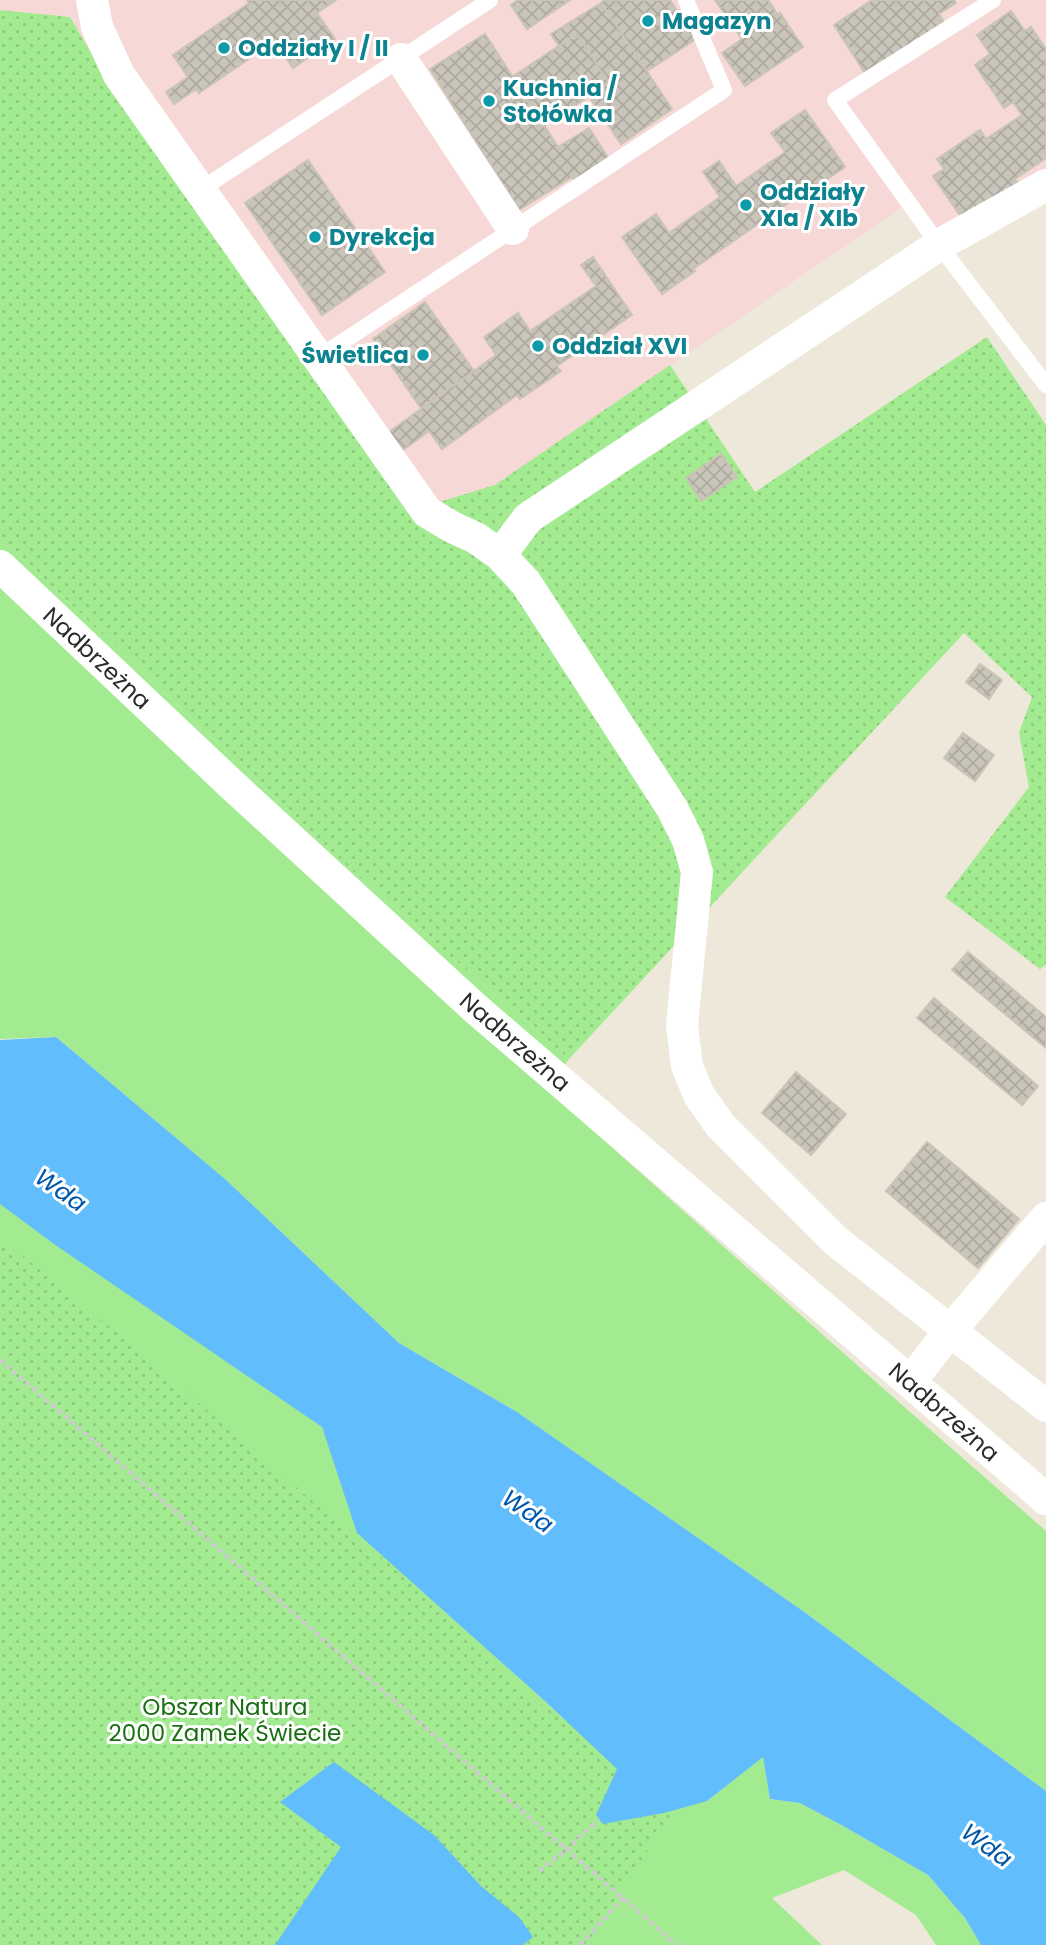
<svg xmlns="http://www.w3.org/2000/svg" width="1046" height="1945" viewBox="0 0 1046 1945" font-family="Poppins,sans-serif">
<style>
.medical{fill:#f6d9d6}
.grass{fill:#a2eb90}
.park{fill:url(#park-dots)}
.water{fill:#61bdfc}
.building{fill:url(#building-cross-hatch);stroke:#c9c4b3;stroke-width:2}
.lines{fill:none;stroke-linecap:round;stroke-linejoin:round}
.path{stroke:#ccc;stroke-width:4.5;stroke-dasharray:5 3.5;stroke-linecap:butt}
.service{stroke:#fff;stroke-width:16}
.minor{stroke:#fff;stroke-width:32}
.culture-dot{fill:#0f9aa8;stroke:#fff;stroke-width:2.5}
.labels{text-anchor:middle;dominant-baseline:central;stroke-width:6;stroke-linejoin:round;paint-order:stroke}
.culture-label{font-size:23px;font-weight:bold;fill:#0d838f;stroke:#fff;text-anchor:start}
.street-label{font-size:23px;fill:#2a2a2a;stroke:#fff}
.park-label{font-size:23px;fill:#186f12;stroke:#fff}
.water-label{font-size:24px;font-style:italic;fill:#0057a8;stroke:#fff}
</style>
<defs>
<pattern id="park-dots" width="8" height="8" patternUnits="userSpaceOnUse" patternTransform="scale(1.75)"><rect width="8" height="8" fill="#a2eb90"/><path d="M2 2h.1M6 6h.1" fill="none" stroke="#8cca7c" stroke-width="1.8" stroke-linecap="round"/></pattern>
<pattern id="building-cross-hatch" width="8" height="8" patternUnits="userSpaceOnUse" patternTransform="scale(1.75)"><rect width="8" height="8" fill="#c9c5ba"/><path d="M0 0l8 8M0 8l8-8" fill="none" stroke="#ada9a0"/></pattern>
</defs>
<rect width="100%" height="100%" fill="#eee8da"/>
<path class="medical" d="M0,0H1046V201L939,260L903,207L495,485L413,511L108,82L70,18L0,10Z"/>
<path class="grass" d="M0,537L347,866L569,1059L546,1089L885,1390L1046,1531V1791L803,1611L563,1444L517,1412L399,1343L225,1179L56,1037L0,1039Z
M0,1198L322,1427L358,1533L547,1703L617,1770L707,1801L763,1756L770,1799L800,1803L845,1827L928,1875L965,1918L981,1945H936L916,1915L844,1870L772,1898L822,1945H0Z"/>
<path class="park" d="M0,10L70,17L108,82L413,510L495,485L670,365L755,492L987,337L1046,425V965L1040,969L945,897L1029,787L1019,733L1032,697L964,633L569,1059L347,866L0,537Z
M0,1237L127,1341L338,1523L422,1590L481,1655L532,1699L600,1741L672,1813L586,1945H0Z"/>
<path class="water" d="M56,1037L225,1179L399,1343L517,1412L563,1444L803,1611L1046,1791V1945H981L965,1918L928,1875L845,1827L800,1803L770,1799L763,1757L707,1801L664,1813L603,1824L596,1815L617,1769L547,1703L357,1533L322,1427L54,1244L0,1204V1040Z
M334,1762L434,1835L481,1886L519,1917L533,1937L523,1945H275L341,1847L280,1802Z"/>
<path class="building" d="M247,0H336L317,13L335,39L293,68L275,41L199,93L196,89L174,104L166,92L188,77L173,55L249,3Z
M518,0H570L527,29L511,5Z
M604,0H670L696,39L647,71L601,3Z
M715,0H768L778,15L780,13L803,47L745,86L722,53L742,39Z
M872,0H954L956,3L939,14L945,24L867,76L834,25Z
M601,3L672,109L621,144L589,96L609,83L577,34L559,46L551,34Z
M1011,11L1025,31L1031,27L1046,49V158L1015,179L1018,184L961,217L933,176L944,169L937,159L980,130L986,139L1022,115L1013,102L1004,108L975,65L990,54L977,35Z
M485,34L558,147L589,128L612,164L577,186L572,177L519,210L430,69Z
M577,34L609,83L544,126L512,77Z
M805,110L845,167L811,190L810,188L693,269L695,271L662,294L622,237L656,214L669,233L720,197L703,172L719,161L736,186L785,152L771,133Z
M308,160L385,272L322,315L245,203Z
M593,257L632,315L557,366L561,371L520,399L517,395L442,449L429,431L403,450L389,432L496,355L484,337L518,313L530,331L596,286L581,265Z
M425,302L474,371L421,408L373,339Z
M721,454L737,477L701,501L686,478Z
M980,664L1002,680L989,699L966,682Z
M963,733L994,755L975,781L944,758Z
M968,952L1046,1017V1048L952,970Z
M934,998L1038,1086L1022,1105L917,1018Z
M796,1072L846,1114L811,1155L762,1113Z
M927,1142L1019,1219L978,1268L886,1191Z"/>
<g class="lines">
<path class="path" d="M0,1360L677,1945
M539,1871L566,1850L598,1820
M580,1945L623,1898"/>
<path class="service" d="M993,0L835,100L939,245L1046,385
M200,190L490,0
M318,358L724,90L686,0"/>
<path class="minor" d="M92,0L97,27L119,75L427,512L452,527L476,538L500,555L526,583L672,808L688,840L697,872L682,1025L687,1066L699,1095L720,1125L836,1241L1046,1406
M401,59L513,229
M500,555L528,518L939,245L1046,185
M0,566L231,784L476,1009L1046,1499
M910,1382L950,1331L1046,1218"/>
</g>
<g class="culture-dot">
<circle cx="648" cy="21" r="7"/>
<circle cx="224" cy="48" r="7"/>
<circle cx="489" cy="101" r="7"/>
<circle cx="746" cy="205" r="7"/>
<circle cx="315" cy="237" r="7"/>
<circle cx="538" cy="346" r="7"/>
<circle cx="423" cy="355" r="7"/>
</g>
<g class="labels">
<g class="culture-label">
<text x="662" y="21">Magazyn</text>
<text x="238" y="48">Oddziały I / II</text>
<text x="503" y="88">Kuchnia /<tspan x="503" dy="26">Stołówka</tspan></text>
<text x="760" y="192">Oddziały<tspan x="760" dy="26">XIa / XIb</tspan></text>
<text x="329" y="237">Dyrekcja</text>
<text x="552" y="346">Oddział XVI</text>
<text x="409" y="355" text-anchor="end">Świetlica</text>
</g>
<g class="street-label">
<text transform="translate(97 658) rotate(43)">Nadbrzeżna</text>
<text transform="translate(515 1042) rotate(41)">Nadbrzeżna</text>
<text transform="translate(944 1412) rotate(41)">Nadbrzeżna</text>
</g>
<g class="park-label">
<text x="225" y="1707">Obszar Natura<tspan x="225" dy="26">2000 Zamek Świecie</tspan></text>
</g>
<g class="water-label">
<text transform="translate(61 1190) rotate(35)">Wda</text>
<text transform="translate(528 1511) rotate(35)">Wda</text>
<text transform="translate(987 1845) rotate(36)">Wda</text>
</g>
</g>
</svg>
